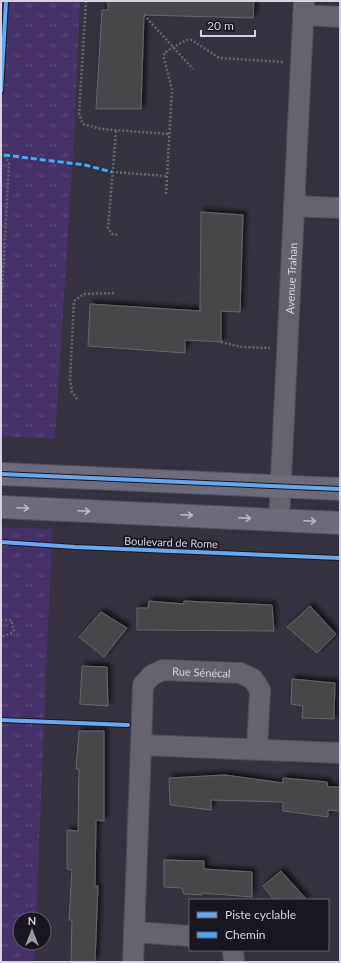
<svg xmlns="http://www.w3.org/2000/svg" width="341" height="963" viewBox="0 0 341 963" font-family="Lato,sans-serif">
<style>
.grass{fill:url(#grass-tufts)}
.building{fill:#494749;stroke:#676666;filter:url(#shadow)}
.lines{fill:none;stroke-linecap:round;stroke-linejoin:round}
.minor-casing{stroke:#524e5a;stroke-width:22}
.major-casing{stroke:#524e5a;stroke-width:24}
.path{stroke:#67646e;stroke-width:2.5;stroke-dasharray:2 2;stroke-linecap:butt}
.minor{stroke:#66636e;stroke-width:20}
.major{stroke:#6f6a79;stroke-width:22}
.quiet{stroke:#42abf6;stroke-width:3;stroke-dasharray:6 3;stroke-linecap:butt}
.cycleway-casing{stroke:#191621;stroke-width:6}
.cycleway{stroke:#66a8f1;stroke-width:4}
.oneway{stroke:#bcb8c8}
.labels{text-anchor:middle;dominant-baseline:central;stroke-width:3.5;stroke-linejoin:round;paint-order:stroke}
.street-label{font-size:11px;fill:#d6d2e2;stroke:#191621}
</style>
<defs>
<pattern id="grass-tufts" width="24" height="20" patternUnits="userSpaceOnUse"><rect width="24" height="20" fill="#453068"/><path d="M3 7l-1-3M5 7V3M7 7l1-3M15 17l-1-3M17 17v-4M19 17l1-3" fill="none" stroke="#5f4d7d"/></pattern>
<filter id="shadow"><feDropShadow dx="3.5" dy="-3.5" stdDeviation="2" flood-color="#0009"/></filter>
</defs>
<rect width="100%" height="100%" fill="#35313e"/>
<path class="grass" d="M1,1H80L74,138L55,439L1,436Z
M1,527L52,529L36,919H20V943H35L34,962H1Z"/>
<path class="building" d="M108,1H254L253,18L144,15L141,109H96L102,10H108Z
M201,212L243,215L240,312L221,311V342L185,340V353L88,346L90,304L200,311Z
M149,601L184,604V601L272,605L274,631L137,630V608H148Z
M310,606L336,634L317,653L287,627Z
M101,612L127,628L104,657L79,637Z
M82,666L107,667L108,706L80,704Z
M292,679L335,683L334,719L302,718L303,706L291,704Z
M79,731H104V821L96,820L95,886H98L95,962H71L72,920H69L72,870L67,869V830L78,831L79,769H76Z
M225,775L283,783V778L327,782L328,787H340V811L328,810V817L283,811V802L211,800V810L170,805L169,778Z
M164,860L204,861V869L252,872V897L202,893V895L184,894L182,888L164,887Z
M281,871L307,900H274L263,886Z"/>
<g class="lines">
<g class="minor-casing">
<g id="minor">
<path d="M303,15L340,17"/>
<path d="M294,206L340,208"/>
<path id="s1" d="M279,520L304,1"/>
<path id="s2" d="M141,745L143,685L152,675L163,670L240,673L253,679L260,690L257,749"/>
<path d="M134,932L190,936"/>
<path d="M233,950L234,962"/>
<path d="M133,962L141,745L340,753"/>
</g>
</g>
<g class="major-casing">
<path id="major" d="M1,474L340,489
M1,507L340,523"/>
</g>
<path class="path" d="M86,1L79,114L83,124L101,129L169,134
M144,15L193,69
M116,131L108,228L112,234L119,235
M1,155H4L9,163L1,310
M112,172L167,176
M166,194L172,89L164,58V53L186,40H192L219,58L284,62
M221,342L242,347L270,348
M77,399L72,392L70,380L74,301L84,294L114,293
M1,620H11L14,630L12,633L1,637"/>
<use href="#minor" class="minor"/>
<use href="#major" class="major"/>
<path class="quiet" d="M4,155L85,165L112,172"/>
<g class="cycleway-casing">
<path id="cycleway" d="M1,91L6,1
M1,474L340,489
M1,542L75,547L340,558
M1,720L128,725"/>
</g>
<use href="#cycleway" class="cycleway"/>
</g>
<defs><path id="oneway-shaft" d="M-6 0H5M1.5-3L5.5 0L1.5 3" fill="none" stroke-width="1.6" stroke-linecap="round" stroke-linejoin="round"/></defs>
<g class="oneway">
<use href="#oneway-shaft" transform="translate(23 508) rotate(3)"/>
<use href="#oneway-shaft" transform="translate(84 511) rotate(3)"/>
<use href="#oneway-shaft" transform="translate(187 515) rotate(3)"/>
<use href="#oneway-shaft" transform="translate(245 518) rotate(3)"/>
<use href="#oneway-shaft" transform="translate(310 521) rotate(3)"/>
</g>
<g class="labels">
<g class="street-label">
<text stroke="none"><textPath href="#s1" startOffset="242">Avenue Trahan</textPath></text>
<text transform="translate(171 542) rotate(2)">Boulevard de Rome</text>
<text stroke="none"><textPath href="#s2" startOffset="124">Rue Sénécal</textPath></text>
</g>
</g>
<rect width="341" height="963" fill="none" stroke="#d6d2e2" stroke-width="4"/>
<rect x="189" y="899" width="140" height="52" fill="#191621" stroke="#65616e"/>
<rect x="197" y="912" width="20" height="6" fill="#66a8f1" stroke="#65616e"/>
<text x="225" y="919" font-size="12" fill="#d6d2e2">Piste cyclable</text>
<rect x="197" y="932" width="20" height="6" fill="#42abf6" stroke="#65616e"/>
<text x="225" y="939" font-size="12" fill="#d6d2e2">Chemin</text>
<g transform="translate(32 931)"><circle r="19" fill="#191621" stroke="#65616e"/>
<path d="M0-3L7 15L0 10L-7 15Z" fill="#9e9aa9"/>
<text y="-6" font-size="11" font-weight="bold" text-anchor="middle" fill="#d6d2e2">N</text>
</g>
<path d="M201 30v6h54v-6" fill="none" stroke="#d6d2e2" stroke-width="2"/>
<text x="207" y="30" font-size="12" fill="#d6d2e2" stroke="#191621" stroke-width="3" paint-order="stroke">20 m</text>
</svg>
